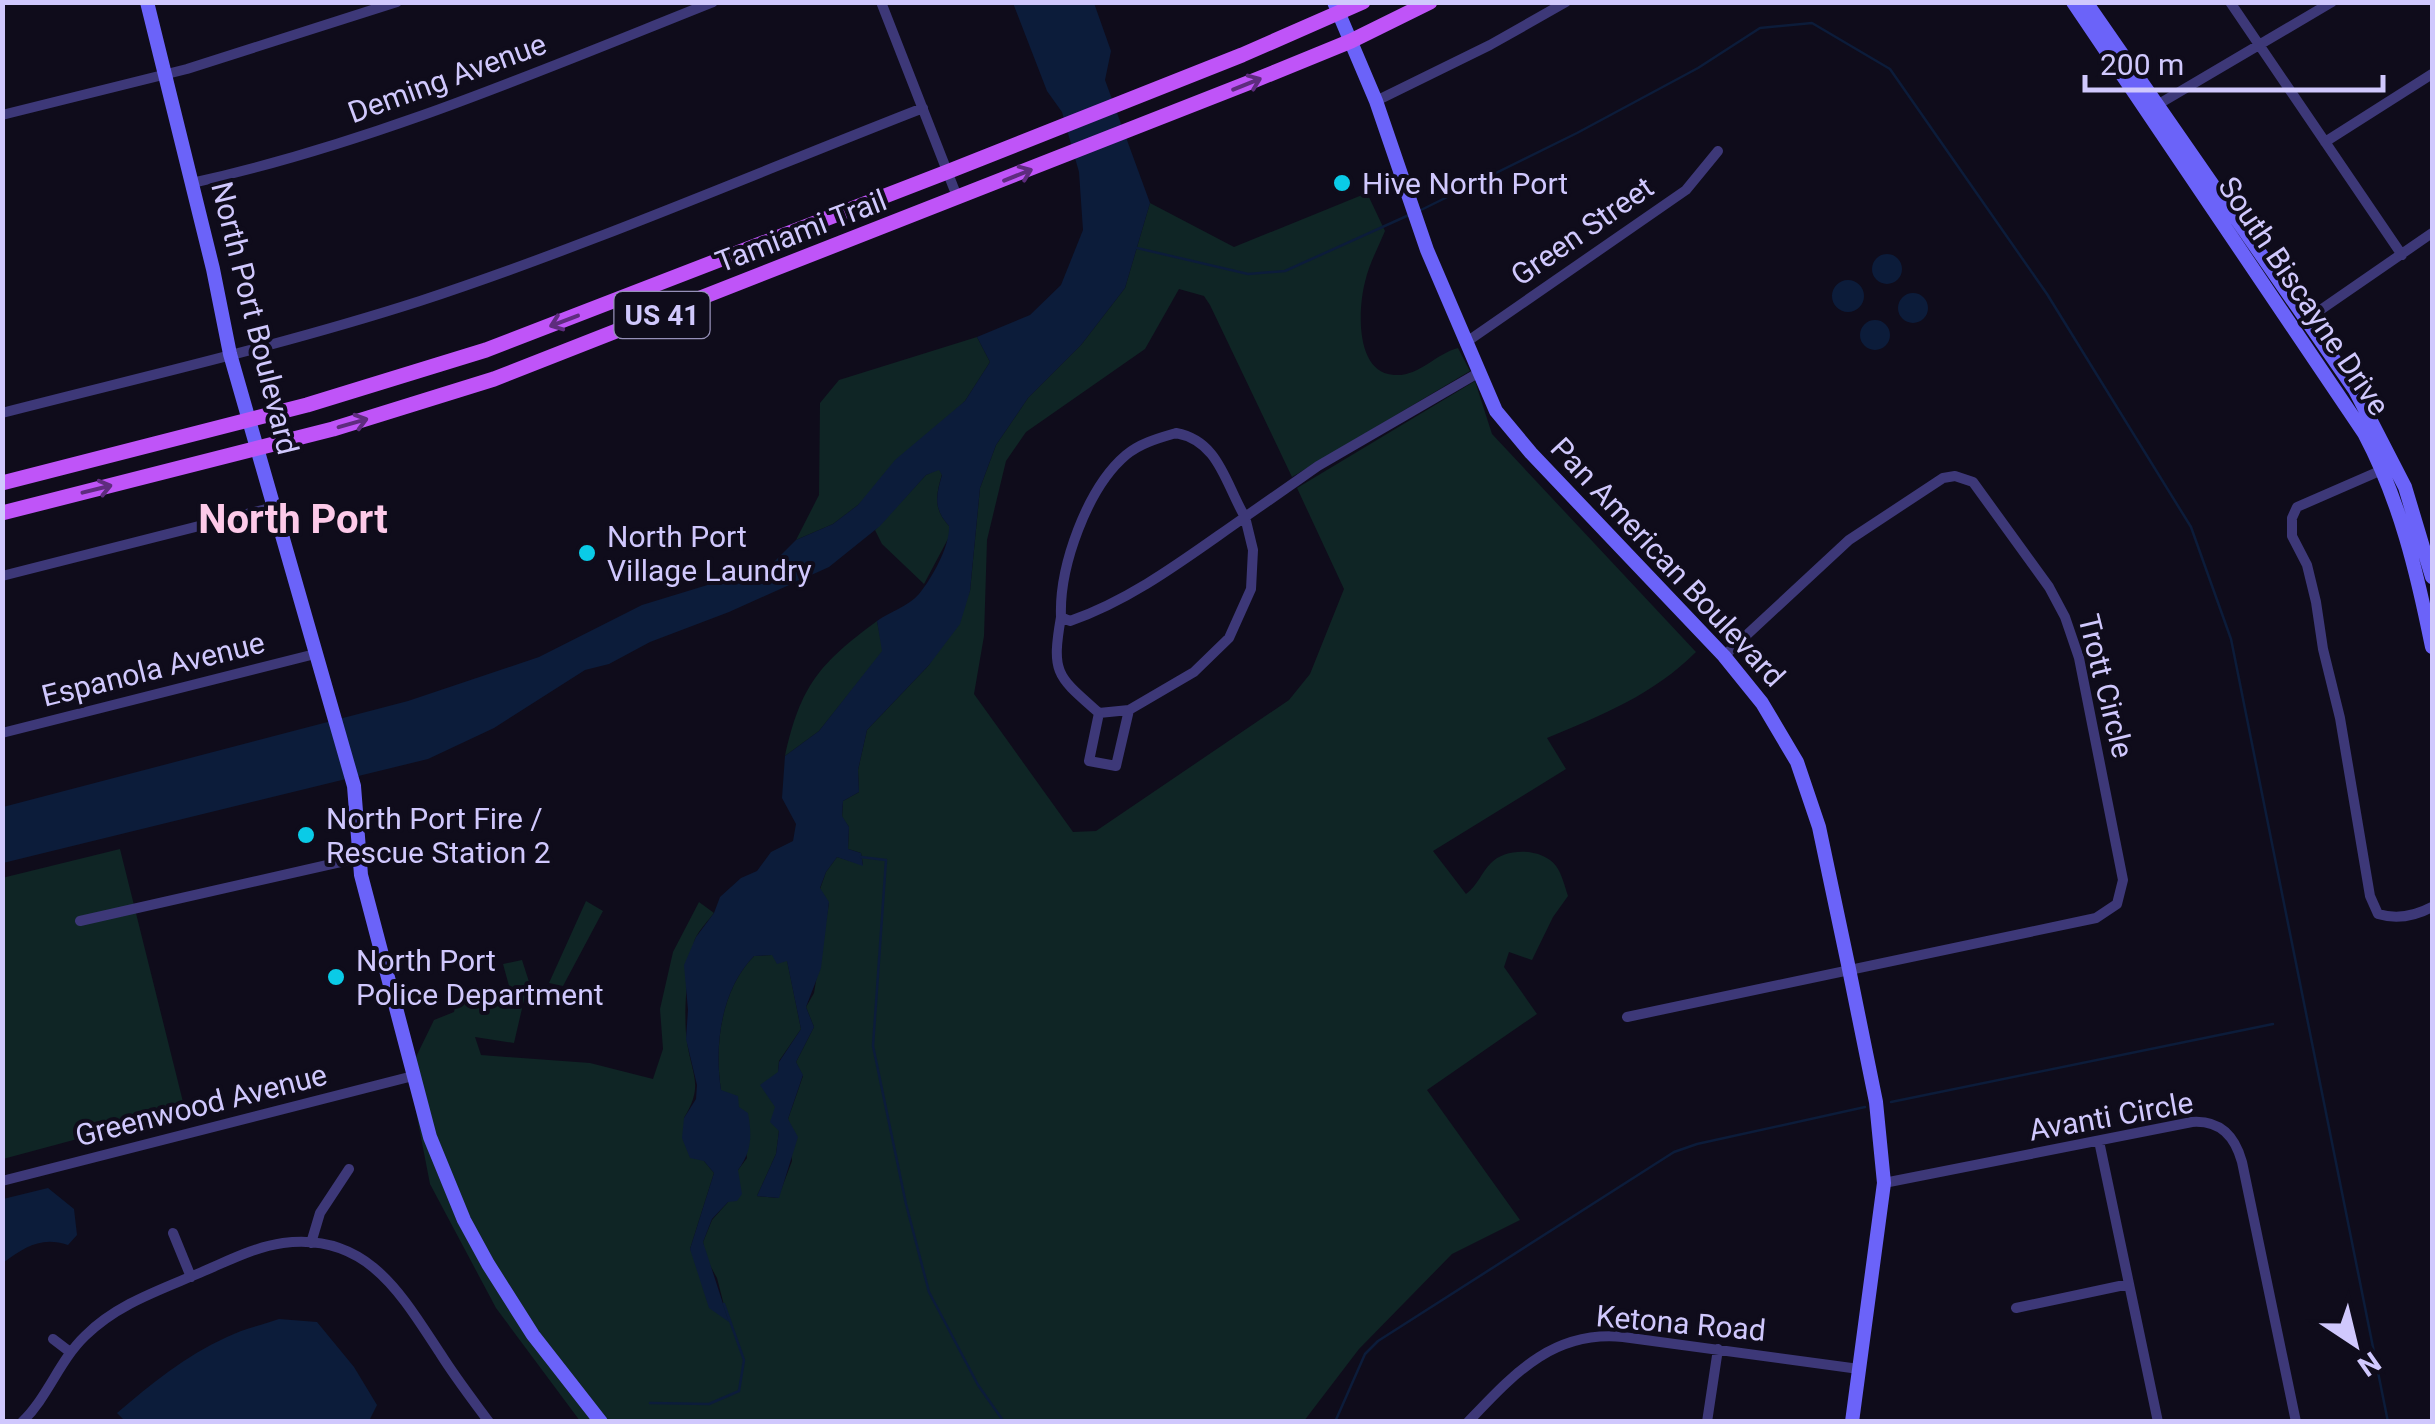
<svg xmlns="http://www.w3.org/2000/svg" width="2435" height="1424" viewBox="0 0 2435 1424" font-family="Roboto,sans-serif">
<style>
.green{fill:#0f2525}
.water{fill:#0c1c3a}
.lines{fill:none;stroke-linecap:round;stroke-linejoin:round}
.stream{stroke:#0c1c3a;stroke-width:2.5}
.street{stroke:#3d3878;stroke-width:10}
.secondary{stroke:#6b63f9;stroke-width:14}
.primary{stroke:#bf54f8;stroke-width:15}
.oneway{stroke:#5e2c7e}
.poi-dot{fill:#0acbe7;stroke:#0f0c1b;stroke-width:4}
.labels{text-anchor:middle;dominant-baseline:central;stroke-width:8;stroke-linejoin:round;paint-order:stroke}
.shield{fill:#0f0c1b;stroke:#9690b9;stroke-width:2.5}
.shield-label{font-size:28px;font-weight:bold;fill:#d0c8fd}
.street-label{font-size:30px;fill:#d0c8fd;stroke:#0f0c1b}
.poi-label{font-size:30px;fill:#d0c8fd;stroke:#0f0c1b;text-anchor:start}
.district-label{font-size:40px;font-weight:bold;fill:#fdcae9;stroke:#0f0c1b}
</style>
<rect width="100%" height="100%" fill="#0f0c1b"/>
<path class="green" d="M1367,193L1385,231C1378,248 1369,264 1365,282C1358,309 1355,373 1394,375C1419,377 1435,354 1458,348L1470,371L1292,477L1210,305L1204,296L1179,289L1145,349L1026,432L1006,461L987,540L984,636L974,694L1073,832L1096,831L1289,700L1310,674L1344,589L1297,488L1475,381L1492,434L1696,652C1653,695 1602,715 1547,738L1566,769L1433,851L1466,894C1478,885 1481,873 1491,863C1506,847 1543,848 1556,866C1562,874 1565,887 1568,896L1553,917L1532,960L1509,952L1504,967L1537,1014L1427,1090L1520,1220L1452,1254L1359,1349L1304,1421H607C557,1357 507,1293 470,1220C444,1170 429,1115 414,1061L434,1020L454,1012L456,1003L466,1002L478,991L511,993L503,964L522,960L531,988L524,1000L514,1043L475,1037L481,1055L590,1063L653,1079L663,1049L660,1009L673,952L699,902L714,913C708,921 699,930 695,939C687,963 683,1017 687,1042C692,1076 704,1085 684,1118L704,1161L714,1173L690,1249L728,1321L717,1278L706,1258L703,1242L712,1220L728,1202L738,1170L747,1158L739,1107L721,1090C714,1045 721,990 754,956L772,955L787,960L801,1029L779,1061L775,1107L779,1131L776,1154L757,1196L778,1198L792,1161L788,1119L803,1076L796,1062L814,1027L806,1007L814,993L829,903L820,889L826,872L837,857L863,865L861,853L848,849L849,827L842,817L843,801L859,792L858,770L867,730L929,665L970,591L980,488L996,445L1028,398L1081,345L1125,288L1150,203L1234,247Z
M977,337L990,362L965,401L858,505L833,524L796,540L819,495L820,403L839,380Z
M939,469L942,474C936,496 933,508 949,526V537L924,584L882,544L875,530L926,475Z
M877,621L883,651L819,731L785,756C801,685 819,664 877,621Z
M120,849L185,1110L3,1159L2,878Z
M586,901L603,911L563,986L549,983Z
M413,1096L438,1175L459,1222L594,1421H580L496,1308L430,1184Z"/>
<path class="water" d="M1013,3H1094L1111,51L1105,80L1150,203L1125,288L1081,345L1028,398L996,445L980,488L970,591L960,624L929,665L867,730L858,770L859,792L843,801L842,816L849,827L848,849L861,853L863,866L837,857L826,872L820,888L829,902L821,968L806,1007L814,1027L796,1062L803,1075L788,1119L798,1137L779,1198L757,1196L776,1154L779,1131L770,1122L775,1107L760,1085L778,1072L779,1062L801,1029L787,961L777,964L772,955L754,956C721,990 714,1045 721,1090L738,1096L739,1107L748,1113C752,1135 752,1151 738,1170L742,1194L737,1201L728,1202L712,1219L703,1242L729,1322L709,1308L690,1249L714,1173L704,1161L690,1158L682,1138L684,1118L696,1099L697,1085L686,1039L688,1010L684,965L696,937L714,913L720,897L741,878L757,871L771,852L793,841L796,824L782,798L785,756L819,731L882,651L877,621C889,612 909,606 919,594C932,578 950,546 949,526C933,508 936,496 942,475L939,470L926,475L880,526L829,567L729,612L650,642L609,664L585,670L494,728L428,759L3,863V807L408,701L539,657L642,605L770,566L796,540L833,524L858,505L895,460L965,401L990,362L977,337L1030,315L1061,285L1083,230L1079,172L1062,112L1047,91Z
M1872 269a15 15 0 1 1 30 0a15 15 0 1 1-30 0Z
M1832 296a16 16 0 1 1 32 0a16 16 0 1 1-32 0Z
M1898 308a15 15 0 1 1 30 0a15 15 0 1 1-30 0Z
M1860 335a15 15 0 1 1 30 0a15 15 0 1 1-30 0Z
M48,1188L74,1209L77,1235L68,1245C41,1236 25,1247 3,1263V1199Z
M279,1319L317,1322L354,1367L377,1405L369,1421L126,1422L117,1413C151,1384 185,1356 227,1337C243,1329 262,1325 279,1319Z"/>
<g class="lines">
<path class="stream" d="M1421,210L1577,133L1698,68L1760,28L1812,23L1890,69L2047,294L2191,527L2231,639L2388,1422
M1137,248L1248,274L1285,271L1409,215
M861,857L886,860L873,1046L906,1204L929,1292L978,1385L1004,1422
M1891,1102L2273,1024
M650,1403L709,1404L739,1391L744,1360L724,1304
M1335,1422L1365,1354L1378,1341L1674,1152L1697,1144L1865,1107"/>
<path class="street" d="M881,2L958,199
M2230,2L2402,255
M1376,101L1490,45L1566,2
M2152,108L2332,2
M2,115L187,69L397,2
M2325,142L2432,74
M192,183C373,143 542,70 713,2
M2303,322L2432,233
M1465,343L1686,190L1718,151
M2,413C142,377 283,345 420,301C590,245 756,173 923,108
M1176,433C1219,441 1225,483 1245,517C1190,555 1134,599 1070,621L1061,617C1059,567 1087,488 1126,455C1140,443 1159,438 1176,433Z
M2382,470L2297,507L2292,518V536L2307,565L2316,602L2323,649L2340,718L2370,896L2378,914C2398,920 2415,916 2432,907
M2,576L274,507
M1061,617C1051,674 1057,676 1099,713L1129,710L1194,672L1229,638L1251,589L1253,550L1245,517L1318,466L1478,373
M1099,713L1089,761L1116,766L1129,710
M2,733L315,654
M80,921L345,861L359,849
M1627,1017L2096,918L2117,904L2123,880L2079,658L2065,617L2049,587L1973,482L1955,476L1943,478L1849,540L1724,656
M2099,1141L2158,1422
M2,1181L413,1076
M1884,1183L2192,1122C2221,1120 2235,1137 2242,1162L2296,1422
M173,1233L191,1277
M311,1243L320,1213L349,1169
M2016,1308L2129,1284
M53,1339L70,1352
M22,1422C48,1397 59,1361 85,1336C118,1303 163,1289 204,1271C230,1260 255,1247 283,1243C367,1232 401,1294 440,1353C455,1377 472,1399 489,1422
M1468,1422C1513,1375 1552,1330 1623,1337L1859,1369
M1707,1422L1718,1349"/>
<path class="secondary" d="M147,2L213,269L230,354L354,786L361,875L430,1137L464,1220L488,1264L533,1335L601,1422
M1334,2L1376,101L1427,250L1496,411L1531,453L1724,656L1762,703L1797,762L1819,827L1849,969L1876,1102L1884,1183L1852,1422
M2073,2L2364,433C2400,501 2417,572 2432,647
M2086,2L2355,390L2405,487L2432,577"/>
<path class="primary" d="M2,483L307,405L486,350L947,172L1242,55L1363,2
M2,513L333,429L494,379L1253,81L1351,41L1430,2"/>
</g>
<defs><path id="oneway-shaft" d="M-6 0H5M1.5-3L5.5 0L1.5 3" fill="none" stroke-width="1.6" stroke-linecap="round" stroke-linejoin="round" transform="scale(2.5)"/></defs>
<g class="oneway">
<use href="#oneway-shaft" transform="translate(1247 84) rotate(-22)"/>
<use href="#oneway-shaft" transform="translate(1018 175) rotate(-22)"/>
<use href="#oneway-shaft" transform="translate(564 321) rotate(159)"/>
<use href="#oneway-shaft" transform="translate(353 423) rotate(-16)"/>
<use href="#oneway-shaft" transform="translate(97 489) rotate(-14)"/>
</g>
<g class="poi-dot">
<circle cx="1342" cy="183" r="10"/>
<circle cx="587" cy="553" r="10"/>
<circle cx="306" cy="835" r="10"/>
<circle cx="336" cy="977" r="10"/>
</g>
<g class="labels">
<rect class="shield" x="614.5" y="292" width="95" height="46" rx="8"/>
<g class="shield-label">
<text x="662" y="315">US 41</text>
</g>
<g class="street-label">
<text transform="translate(447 78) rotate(-20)">Deming Avenue</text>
<text transform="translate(801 231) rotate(-21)">Tamiami Trail</text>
<text transform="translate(1582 231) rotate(-35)">Green Street</text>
<text transform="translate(2304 296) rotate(56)">South Biscayne Drive</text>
<text transform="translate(255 318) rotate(76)">North Port Boulevard</text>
<text transform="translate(1668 562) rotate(47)">Pan American Boulevard</text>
<text transform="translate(153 669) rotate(-14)">Espanola Avenue</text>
<text transform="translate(2106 686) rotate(76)">Trott Circle</text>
<text transform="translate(201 1105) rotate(-14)">Greenwood Avenue</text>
<text transform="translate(2111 1116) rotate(-10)">Avanti Circle</text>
<text transform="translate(1681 1323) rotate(5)">Ketona Road</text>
</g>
<g class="poi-label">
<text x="1362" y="183">Hive North Port</text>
<text x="607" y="536">North Port<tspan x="607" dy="34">Village Laundry</tspan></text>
<text x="326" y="818">North Port Fire /<tspan x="326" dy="34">Rescue Station 2</tspan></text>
<text x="356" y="960">North Port<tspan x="356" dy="34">Police Department</tspan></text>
</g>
<g class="district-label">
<text x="293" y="519">North Port</text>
</g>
</g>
<rect width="2435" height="1424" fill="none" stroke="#d0c8fd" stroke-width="10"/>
<g transform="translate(2355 1344) rotate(145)" stroke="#0f0c1b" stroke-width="8" paint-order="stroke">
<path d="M0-8L18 38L0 25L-18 38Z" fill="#d0c8fd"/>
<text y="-15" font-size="28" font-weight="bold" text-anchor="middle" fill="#d0c8fd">N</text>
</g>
<path d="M2085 75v15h298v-15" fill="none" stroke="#d0c8fd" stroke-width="5"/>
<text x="2100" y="75" font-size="30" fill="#d0c8fd" stroke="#0f0c1b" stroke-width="8" paint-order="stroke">200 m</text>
</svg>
